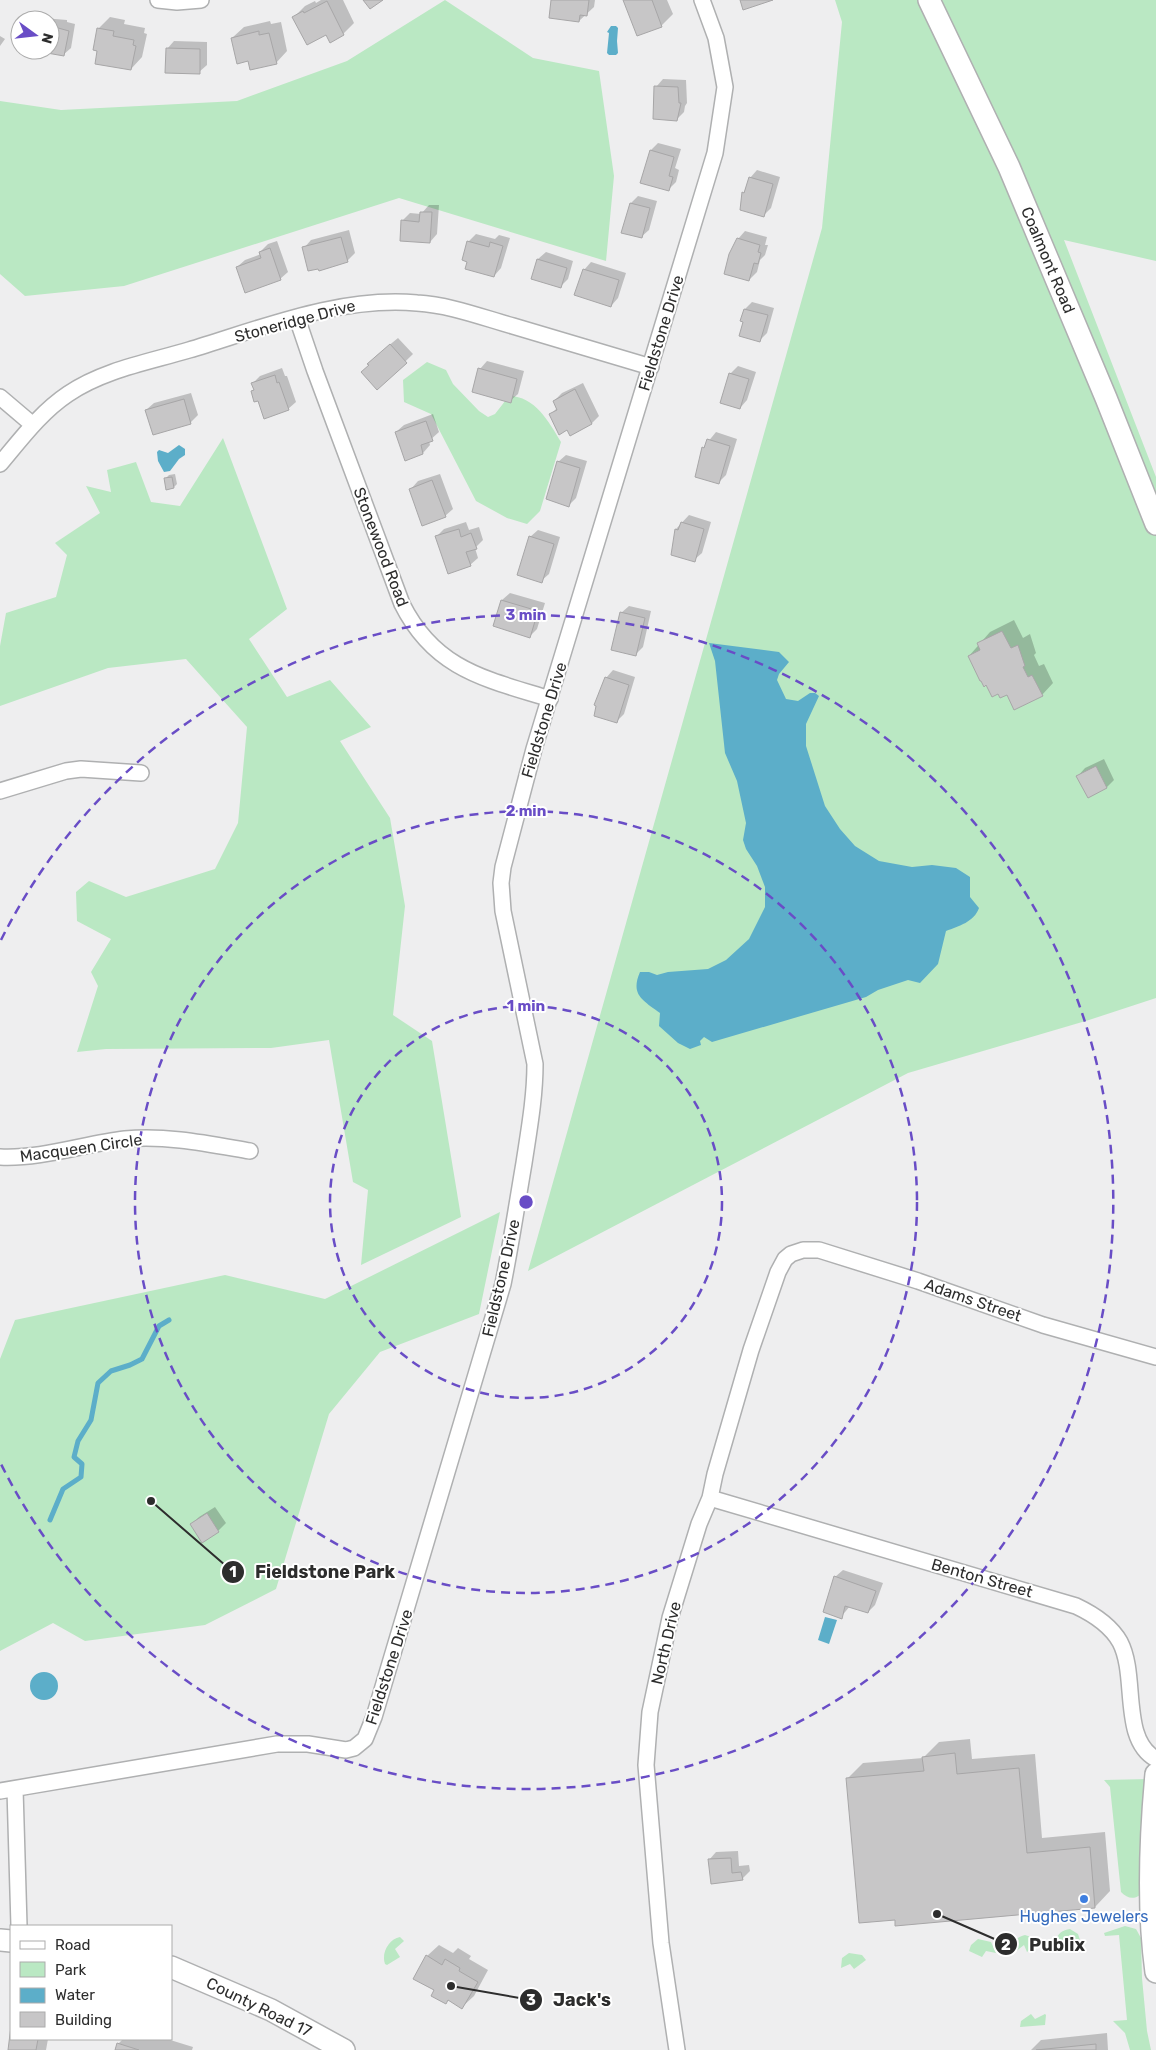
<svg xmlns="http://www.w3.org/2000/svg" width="1156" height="2050" viewBox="0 0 1156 2050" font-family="Rubik,sans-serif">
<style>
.green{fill:#bae8c3}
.water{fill:#5caec9}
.shadow{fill:#0003}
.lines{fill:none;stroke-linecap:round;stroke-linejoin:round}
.stream{stroke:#5caec9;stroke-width:5}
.building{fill:#c7c6c7;stroke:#a7a6a7}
.street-casing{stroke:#afb0b1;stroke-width:18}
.secondary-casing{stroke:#afb0b1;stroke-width:24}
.street{stroke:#fff;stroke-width:15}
.secondary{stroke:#fff;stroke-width:21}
.ring{fill:none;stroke:#694dc6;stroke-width:2.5;stroke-dasharray:9 6}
.shop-dot{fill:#3f7fe0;stroke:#fff;stroke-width:2}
.labels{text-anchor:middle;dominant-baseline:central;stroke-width:4;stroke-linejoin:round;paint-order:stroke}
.street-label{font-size:16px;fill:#2d2d2d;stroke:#fff}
.shop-label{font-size:16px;fill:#366cbe;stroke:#fff}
.centre{fill:#694dc6;stroke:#fff;stroke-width:2.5}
.ring-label{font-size:15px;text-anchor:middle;font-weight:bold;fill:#694dc6;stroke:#fff;stroke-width:4;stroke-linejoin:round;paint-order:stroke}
.leader{fill:none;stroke:#2d2d2d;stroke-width:2}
.callout-dot{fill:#2d2d2d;stroke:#fff;stroke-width:2}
.mark-label{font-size:15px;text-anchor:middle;font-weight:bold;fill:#fff}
.callout-label{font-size:18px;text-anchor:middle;font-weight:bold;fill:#2d2d2d;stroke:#fff;stroke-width:4;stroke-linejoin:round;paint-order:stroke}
</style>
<rect width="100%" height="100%" fill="#eeeeef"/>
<path class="green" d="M445,0L533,58L599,71L614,176L606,261L399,198L124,286L25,296L0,274V101L61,110L237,101L347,61Z
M835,0H1156V261L1064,240L1156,477V998L1089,1020L908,1073L528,1271L822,228L842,22Z
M427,362L446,370L453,384L479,411L488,417L495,414L509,396C535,396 549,422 561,442L540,511L527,524L507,518L476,501L431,414L404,402L403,380Z
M223,438L287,609L249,639L287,697L330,680L371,727L340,741L390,818L405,906L393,1015L432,1041L461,1217L361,1265L368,1190L353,1182L329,1040L271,1048L106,1049L77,1052L98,986L91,972L111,939L77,921L76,892L89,881L126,897L215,869L238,823L247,727L186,659L108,668L0,706V646L6,613L56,597L67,555L55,543L100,513L86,486L111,492L107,470L136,462L151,502L180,506Z
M500,1212L479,1314L380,1352L329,1414L276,1589L205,1625L85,1641L53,1623L0,1651V1359L15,1320L225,1275L325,1299Z
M1149,1779L1140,1895C1133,1900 1127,1898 1121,1892L1110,1787L1104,1780Z
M1125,1926L1136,1929L1141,1938L1142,1978L1147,2031L1151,2050H1130L1125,2033L1113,2021L1127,2020L1119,1935L1105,1936L1104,1933Z
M1070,1929L1078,1934L1081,1943L1071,1941L1069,1947L1057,1943C1055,1935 1062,1930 1070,1929Z
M1025,1935L1034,1938L1037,1944L1027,1952L1024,1945L1015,1952L1012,1949C1012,1941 1018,1937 1025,1935Z
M400,1937L404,1941L395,1949L400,1957L387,1965L385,1964C381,1953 389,1939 400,1937Z
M978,1939L991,1942L996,1953L986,1951L982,1957L969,1951L971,1945Z
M849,1953L862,1955L866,1960L854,1969L850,1964L841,1968L842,1958Z
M1031,2014L1035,2019L1045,2014L1046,2015L1045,2025L1020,2027L1021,2021Z"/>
<path class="water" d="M611,26H616L618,28L617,41L618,53L616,55H609L607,53L609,33L607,32Z
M179,445L185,449V455L179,459L170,471L164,472L158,461L157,452L159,450L168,453Z
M709,643L779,652L789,662L779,674L777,680L786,699L798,701L810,693H815L819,696L806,724V746L825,806L840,829L855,846L879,861L912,867L932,865L956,868L970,877V897L979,908C974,922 959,926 946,931L938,964L920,983L908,980L878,990L866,997L712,1042L704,1037L700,1041L701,1045L690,1049L678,1043L659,1026L660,1013C643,1000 630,995 640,972H649L657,975L668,972L708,969L726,960L749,939L765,907V887L757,866L746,849L743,840L746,823L737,781L725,753L715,661Z
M825,1617L837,1620L829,1644L818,1640Z
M30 1686a14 14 0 1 1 28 0a14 14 0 1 1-28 0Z"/>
<path class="shadow" d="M321,0H343L354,23L343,34L327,33L294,17L305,6L315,1L316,3Z
M553,0H595L594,7L579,21Z
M624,0H667L673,14L661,26Z
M110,17L125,20L124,24L145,28L144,33L147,34L142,57L131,69L98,29Z
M43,18L67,20V22L75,24L71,48L63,55L37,50H50V20H41Z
M270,21L271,24L281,22L287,51L276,63L249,60L232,38L244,27Z
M0,36L5,39L0,46Z
M174,41L207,42V65L199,72L167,49Z
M663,79L686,80L687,103L685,106L684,112L677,119L656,87Z
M658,143L681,149L675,168L679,170L676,182L668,190L651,150Z
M757,170L780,177L771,208L764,215L741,200L750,178Z
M638,196L657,201L649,230L641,237L623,232L631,203Z
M429,205H439L437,234L430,242L402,221L410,213L421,214Z
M349,230L355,253L347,261L304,248L311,240Z
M745,231L767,237L765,245H768L765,255L760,260L757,272L749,280L738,239Z
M476,234L495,239L499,235L510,238L501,268L494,276L463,259L469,241Z
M277,241L288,272L280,279L237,267L245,260L261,254L260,252L268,244Z
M546,252L573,261L568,279L560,287L538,259Z
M591,262L626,273L618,298L611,306L584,270Z
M752,302L774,308L767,333L759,341L745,321L742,320L745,309Z
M398,338L413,354L378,388L370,365L376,356Z
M487,361L524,371L518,394L510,401L480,369Z
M738,366L756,372L747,400L740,408L730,374Z
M282,368L285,376H287L296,402L288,409L259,399L252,392L255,389L253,383L260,376Z
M583,383L599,416L592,423L568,429L550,415L557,408L554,401L562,393Z
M191,393L198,415L190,423L146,410L154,403Z
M433,414L439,432L429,441L430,445L423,453L406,459L396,432L404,425Z
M716,432L737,439L726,475L718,483L703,448Z
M566,455L587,461L576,498L569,505L558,462Z
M175,474L177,484L174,487L165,479L169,475Z
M440,474L453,509L445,516L411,489L418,481Z
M689,515L711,522L702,553L694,560L674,538L676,529Z
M466,522L469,530L479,527L483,540L475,548L478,558L470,565L436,537L444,529Z
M538,530L560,537L549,574L541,581L530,537Z
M510,593L545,603L537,629L530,636L502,600Z
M629,606L651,611L643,647L635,655L621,613Z
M1014,620L1023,638L1030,634L1036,653L1034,655L1039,666L1044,664L1053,683L1042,695L1008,694L969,656L990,632Z
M613,670L635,677L624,714L617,721L606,678Z
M1104,759L1114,780L1107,787L1088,797L1078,776L1085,768Z
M215,1507L226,1523L218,1531L191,1525L199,1517Z
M843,1570L883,1583L875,1605L868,1612L850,1606L841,1617L835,1577Z
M970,1739L972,1759L1035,1754L1042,1838L1105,1832L1110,1891L1095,1907L896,1919L847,1779L863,1763L923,1758L939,1742Z
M738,1851L739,1866L749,1865L750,1871L742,1879L712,1882L709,1860L716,1852Z
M439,1945L453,1953L458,1948L471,1956L469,1959L488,1970L474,1996L462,2007L436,1990L427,1956Z
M1107,2033L1108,2050H1031L1041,2040Z
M11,2034V2039H48L46,2050H9Z
M123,2039H167L193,2047L192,2050H116L118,2044Z"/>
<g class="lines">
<path class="stream" d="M50,1520L63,1489L81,1477L82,1464L74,1457L78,1441L91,1420L98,1383L111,1371L130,1365L142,1359L159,1326L169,1320"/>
</g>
<path class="building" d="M363,0H383L370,9Z
M551,0H589L587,16L580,15L579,22L549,18Z
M623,0H652L662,27L637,36Z
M740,0H773L743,10Z
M327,1L344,35L330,43L326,35L307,45L292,17L303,11L304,13Z
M51,26L69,31L64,56L30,50H50Z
M97,28L114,31L113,36L134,40L133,45L136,46L131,70L95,64L97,51L93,50Z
M259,31V35L269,33L277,64L250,70L248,61L237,64L231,38Z
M166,48L200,49V74L165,73Z
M654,86L678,87L679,103H681L677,121L653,119Z
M650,150L674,157L669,176L673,177L669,191L640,183Z
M749,177L773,184L764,217L740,210L742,192L744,193Z
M630,203L650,208L642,238L621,233Z
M420,212H432L430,243L400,241L401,220L419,222Z
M341,237L348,262L319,271L318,269L308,271L302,247Z
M737,238L760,245L758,252L761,253L758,264L754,263L749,281L724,274L729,254Z
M467,241L489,247L490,242L503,246L494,277L465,269L467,262L462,260Z
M270,248L281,280L245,293L236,267L261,258L259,252Z
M537,259L567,268L561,288L531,279Z
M583,269L619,280L611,307L574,295Z
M744,309L768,315L760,342L739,336L743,322L740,321Z
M390,344L407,363L377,390L361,372L369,365L367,364Z
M478,368L517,379L511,403L472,392Z
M729,373L749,379L740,409L720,403Z
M275,375L277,383L279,382L289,410L264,419L258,401L254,402L251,391L254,390L251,383Z
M575,389L592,424L570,436L567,430L559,435L549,414L557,410L553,401Z
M184,399L191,424L153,435L145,410Z
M426,421L433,441L421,445L423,454L405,461L395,432Z
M707,439L730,446L719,484L695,477L702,447L704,448Z
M557,461L580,468L569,507L546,499Z
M172,477L174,488L166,490L164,478Z
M432,480L446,517L422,526L409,489Z
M681,522L704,529L695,562L671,555L675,529L678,530Z
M459,529L461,537L471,533L477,549L466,552L471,566L448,574L435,536Z
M529,536L554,544L542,583L517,575Z
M501,600L538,611L530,638L493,626Z
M620,612L645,618L636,656L611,650Z
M1002,631L1011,648L1018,645L1025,666L1023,667L1028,677L1032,675L1043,696L1014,710L1007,695L1000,698L998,694L992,697L986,685L984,687L981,681H980L968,656L980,650L977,643Z
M605,677L629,685L617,723L594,716L596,706L594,705Z
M1096,766L1107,788L1088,798L1076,776Z
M207,1513L219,1532L202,1543L190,1524Z
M834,1576L876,1591L868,1613L845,1606L842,1619L823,1612Z
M955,1753L957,1774L1019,1768L1027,1853L1090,1847L1095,1908L895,1926V1920L859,1923L846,1778L924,1771L922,1757Z
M731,1858L732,1873L741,1872L743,1880L711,1884L708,1859Z
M426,1955L442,1965L445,1959L460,1968L459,1971L478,1982L462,2009L448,2000L446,2004L431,1996L434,1990L413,1979Z
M11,2026V2039H38L36,2050H8Z
M117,2043L139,2050H115Z
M1096,2044V2050H1036Z"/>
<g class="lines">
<g class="street-casing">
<path id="street" d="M158,0L177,2L201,0
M297,318L315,371L402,604C435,670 486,679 550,699
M0,397L33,425
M0,464C21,439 41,412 68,394C103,370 149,362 189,350C262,328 340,296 417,303C450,305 481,317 513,326C559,340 605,353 651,367
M0,791L66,771L81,769L141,773
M0,1157C42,1159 84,1144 125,1139C167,1135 209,1144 250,1151
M710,1498L1076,1606C1093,1614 1111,1626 1120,1642C1138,1676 1120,1739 1156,1759
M15,1789L19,1926
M0,1791L277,1744H308L346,1750L354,1748L365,1739L374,1717L503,1284C511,1244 517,1204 524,1163C529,1130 535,1097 535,1064L503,911L501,883L503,867L534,749L715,153L725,87L716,38L702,0
M677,2050L661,1943L646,1765L650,1712L670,1618L699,1524L710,1498L715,1474L751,1350L778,1272L785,1259L791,1254L803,1250H819L918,1281L1043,1325L1156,1357"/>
</g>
<g class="secondary-casing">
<path id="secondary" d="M929,0L1009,167L1106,398L1156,524
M1156,1774C1150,1839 1147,1907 1156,1972
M0,1940L11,1941
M171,1967L271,2010L344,2050"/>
</g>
<use href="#street" class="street"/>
<use href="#secondary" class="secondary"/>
</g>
<g class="ring">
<circle cx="526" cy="1202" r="196"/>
<circle cx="526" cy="1202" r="391"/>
<path d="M1 940A587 587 0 1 1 1 1464"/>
</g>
<circle class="shop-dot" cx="1084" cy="1899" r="5"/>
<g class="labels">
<g class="street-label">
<text transform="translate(1048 260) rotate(67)">Coalmont Road</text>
<text transform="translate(295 321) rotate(-15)">Stoneridge Drive</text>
<text transform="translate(661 333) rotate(-73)">Fieldstone Drive</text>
<text transform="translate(381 547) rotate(69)">Stonewood Road</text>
<text transform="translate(544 720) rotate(-73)">Fieldstone Drive</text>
<text transform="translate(81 1148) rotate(-8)">Macqueen Circle</text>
<text transform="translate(501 1278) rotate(-77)">Fieldstone Drive</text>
<text transform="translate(973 1300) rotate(19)">Adams Street</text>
<text transform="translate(982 1578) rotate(16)">Benton Street</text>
<text transform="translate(666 1643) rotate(-77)">North Drive</text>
<text transform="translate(389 1667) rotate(-72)">Fieldstone Drive</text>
<text transform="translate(259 2007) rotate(26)">County Road 17</text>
</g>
<g class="shop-label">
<text x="1084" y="1916">Hughes Jewelers</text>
</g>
</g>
<circle cx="526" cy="1202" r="8" class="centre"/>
<g class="ring-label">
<text x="526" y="620">3 min</text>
<text x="526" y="816">2 min</text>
<text x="526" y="1011">1 min</text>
</g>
<path class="leader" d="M151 1501L233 1572M937 1914L1006 1944M451 1986L531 2000"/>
<g class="callout-dot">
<circle cx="151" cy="1501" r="5"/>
<circle cx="937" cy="1914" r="5"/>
<circle cx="451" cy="1986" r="5"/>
<circle cx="233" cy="1572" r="12"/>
<circle cx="1006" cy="1944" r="12"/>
<circle cx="531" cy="2000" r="12"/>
</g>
<g class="mark-label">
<text x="233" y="1577">1</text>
<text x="1006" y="1950">2</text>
<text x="531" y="2005">3</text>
</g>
<g class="callout-label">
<text x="325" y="1578">Fieldstone Park</text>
<text x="1057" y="1951">Publix</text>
<text x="582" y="2006">Jack's</text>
</g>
<rect x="10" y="1925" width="162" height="115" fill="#ffffff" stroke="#ababab"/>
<rect x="20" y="1941" width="25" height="8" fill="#ffffff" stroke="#ababab"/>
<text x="55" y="1950" font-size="15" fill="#2d2d2d">Road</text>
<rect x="20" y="1962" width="25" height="15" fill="#bae8c3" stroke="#ababab"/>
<text x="55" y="1975" font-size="15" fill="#2d2d2d">Park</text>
<rect x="20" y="1988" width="25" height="15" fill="#5caec9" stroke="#ababab"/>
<text x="55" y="2000" font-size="15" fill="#2d2d2d">Water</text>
<rect x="20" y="2012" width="25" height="15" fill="#c7c6c7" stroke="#ababab"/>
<text x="55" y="2025" font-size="15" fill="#2d2d2d">Building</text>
<g transform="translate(35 35) rotate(105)"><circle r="24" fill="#ffffff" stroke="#ababab"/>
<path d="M0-4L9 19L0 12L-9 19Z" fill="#694dc6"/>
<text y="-8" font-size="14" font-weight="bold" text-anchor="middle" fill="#2d2d2d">N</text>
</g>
</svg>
